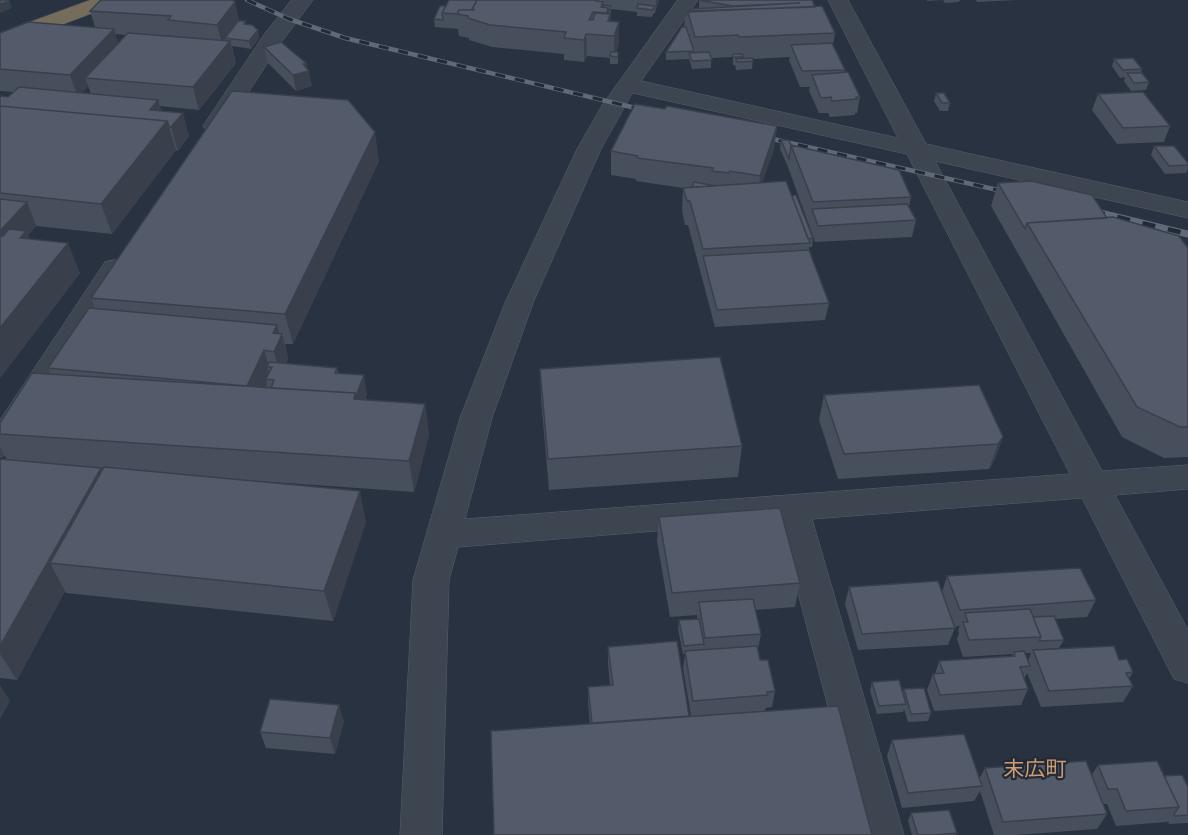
<svg xmlns="http://www.w3.org/2000/svg" width="1188" height="835" viewBox="0 0 1188 835" font-family="'Source Sans 3','Noto Sans JP',sans-serif">
<style>
.lines{fill:none;stroke-linecap:round;stroke-linejoin:round}
.minor-casing{stroke:#58606b;stroke-width:1}
.highway-casing{stroke:#454d58;stroke-width:1}
.minor{fill:#3d4551;fill-rule:evenodd}
.highway{fill:#766c5b;fill-rule:evenodd}
.rail-far1-casing{stroke:#606977;stroke-width:4.5}
.rail-casing{stroke:#606977;stroke-width:7}
.rail-far1{stroke:#222a36;stroke-width:3;stroke-dasharray:10;stroke-linecap:butt}
.rail{stroke:#222a36;stroke-width:4.5;stroke-dasharray:13;stroke-linecap:butt}
.wall{fill:#474e5c;fill-rule:evenodd}
.shaded-wall{fill:#3a404b}
.building{fill:#535b6b;stroke:#3a404b;stroke-width:1.5}
.labels{text-anchor:middle;dominant-baseline:central;stroke-width:4.5;stroke-linejoin:round;paint-order:stroke}
.near-neighbourhood-label{font-size:21px;fill:#cd9c72;stroke:#222a36}
</style>
<rect width="100%" height="100%" fill="#293241"/>
<g class="lines">
<g class="minor-casing">
<path id="minor" d="M292,0H313L280,44L223,131H207L203,126L263,36Z
M678,0H698L641,81L898,138L828,0H848L926,144L1188,202V218L935,161L1102,471L1188,465V489L1115,495L1188,630V683L1174,679L1082,498L812,519L904,835H862L779,521L458,547L449,580L442,835H400L413,580L460,418L505,303L577,149L603,104ZM633,93L907,154L1070,474L465,519L492,418L533,303L601,149Z
M115,260L125,262L129,268L11,453L0,457V420L105,262Z"/>
</g>
<g class="highway-casing">
<path id="highway" d="M90,0H121L117,4L0,48V33Z"/>
</g>
<use href="#minor" class="minor"/>
<use href="#highway" class="highway"/>
<g class="rail-far1-casing">
<path id="rail-far1" d="M247,0L289,19L345,38L648,111
M759,136L1011,193
M1090,211L1098,213"/>
</g>
<g class="rail-casing">
<path id="rail" d="M1092,211L1188,234"/>
</g>
<use href="#rail-far1" class="rail-far1"/>
<use href="#rail" class="rail"/>
</g>
<path class="wall" d="M449,0H659L655,13H654L652,17L637,16V12L611,9L610,21L619,44L616,52H618V64H610V58L587,56L584,62L564,60V54L492,47L469,40V38L459,36L458,29L435,27L434,19L446,6Z
M699,0L815,7L835,33L833,45L845,70L844,73L860,97L857,113H855V115L830,117L828,113H819L809,91L810,87H800L789,60L790,57L753,59L752,69L736,70L735,65H733V57L711,58V68L692,69L689,59L666,60V52L684,27L685,18L688,14V12L699,9Z
M927,0H960L959,2L945,3L943,0L927,1Z
M976,0H1018L977,2Z
M90,11L240,21L258,30L259,38L251,49L232,46L236,63L199,110L160,106L161,111L189,136L178,151L176,150L112,234L36,226L28,235L29,238L80,273L0,378V96L8,97L13,92L0,91V33L95,27ZM115,34L126,35L118,43ZM88,86L91,94L82,93L84,90Z
M264,47L306,63L312,86L296,91L267,62Z
M1114,59L1142,69L1141,73L1149,82L1146,90L1131,91L1124,81L1125,77L1120,78L1112,66Z
M936,93L950,103L948,111H940L934,101Z
M1098,94L1170,126L1164,142L1117,144L1092,110Z
M777,126L774,149L762,183L792,196L813,238L812,247H809V250L829,303L825,320L715,327L688,225H685L682,211L683,188L636,181V179L611,175V151Z
M781,140L911,197L909,207L916,220L912,237L815,242L788,167L780,149Z
M1154,146L1188,163V169L1186,173L1165,174L1151,155Z
M379,161L293,344H285L288,358L286,364L337,368L338,373L367,393L365,400L425,404L429,435L414,492L242,480L366,522L333,621L66,593L65,591L17,680L0,678V459L7,460L0,446V423L50,374L48,368L95,309L91,298Z
M998,183L1107,218L1188,248V457L1164,458L1122,437L991,206Z
M540,369L742,446L738,477L549,490L541,399Z
M824,395L1003,437L994,461L989,469L838,479L819,420Z
M659,517L800,583L795,607L755,610L761,634L758,649L760,660L775,691L772,707L766,708L765,711L590,724L588,703V687L610,685L608,663V647L689,716H691L683,668L685,654H683L678,629L679,620L697,619V615L670,617L657,541Z
M947,576L1096,600L1087,617L1055,619L1064,640L1059,648L1035,650L1119,660L1133,672L1129,679L1133,686L1123,702L1041,707L1027,673L1024,679L1028,689L1021,705L934,711L927,690L933,674H935L939,661L1012,656L1013,654L963,657L957,639L959,633L958,630L960,626L954,627L955,628L948,645L858,650L845,604L849,587L942,592ZM1025,653H1031L1028,661Z
M872,682L903,693L904,689L931,713L928,721L908,722L904,709L903,712L877,714L870,691Z
M344,721L335,754L266,748L260,732Z
M892,740L979,779L985,768L1091,776L1098,765L1164,776L1188,787V823L1169,824L1168,821L1167,822L1116,826L1107,804H1103L1107,814L1097,829L1016,835H994L980,791L974,801L902,808L887,756Z
M911,813L957,833L956,835H912L908,821Z"/>
<path class="shaded-wall" d="M656,0H659L655,13Z
M9,1L12,8L0,13V4Z
M235,2L240,24L225,38L226,43L223,47L217,25Z
M619,22V44L614,58V36Z
M114,29L120,51L85,78L88,86L78,97L70,75Z
M258,30L259,38L251,49L249,41Z
M586,34L587,56L584,62V40Z
M230,41L236,63L199,110L193,87Z
M306,63L307,71H309L312,86L296,91L293,75L303,64Z
M158,100L165,123L150,110Z
M183,113L189,136L178,151L171,127Z
M167,121L176,150L112,234L101,204Z
M777,126L774,149L757,199L760,176Z
M375,132L379,161L293,344L285,314Z
M27,202L36,226L28,235L39,261L0,260V231Z
M68,243L80,273L0,378V328Z
M277,325L280,338L282,334L288,358L280,376L274,352L273,333Z
M264,350L269,367H267L270,378L266,379L267,384L254,411L246,387Z
M364,375L367,393L360,413L354,399L355,393Z
M425,404L429,435L414,492L409,461Z
M1003,437L994,461L989,469L998,444Z
M101,468L114,499L50,563L65,591L17,680L0,654V646Z
M360,491L366,522L333,621L324,591Z
M0,685L10,701L0,719Z
M339,705L344,721L335,754L330,738Z"/>
<path class="building" d="M0,0H8L9,1L0,4Z
M101,0H232L235,2L217,25L168,20L171,16L90,11Z
M449,0H477L472,10H459L457,14L442,13Z
M477,0H597L596,1L603,2L601,7L608,8L607,13L593,12L589,20H593L595,13L610,14L608,21L619,22L614,36L586,34L584,40L564,38L566,32L490,25L468,18V16L457,14L459,10H475L472,9Z
M699,0H812L815,7L689,11L691,9L800,3L733,6Z
M638,4L654,6L653,10L637,8Z
M603,5L611,6L608,13V8L603,7Z
M440,6H446L442,13L443,20L434,19Z
M822,6L835,33L739,37L738,35L695,37L688,12Z
M238,21H246L244,24L252,25L258,30L249,41L225,38Z
M28,22L114,29L70,75L0,69V33Z
M682,27H686L694,51L666,52Z
M128,33L230,41L193,87L85,78Z
M281,42L306,63L303,64L309,71L293,75L264,47Z
M832,43L845,70L802,71L791,45Z
M611,52H618V57L610,56Z
M709,52L712,60L692,61L689,53Z
M733,54H742L743,57H733Z
M753,58V61L737,62L736,59Z
M1133,58L1142,69L1123,70L1114,59Z
M848,72L860,97H856L857,99L832,101L831,97L821,98L812,75Z
M1127,73H1142L1149,82L1134,83Z
M19,87L158,100L150,110L183,113L171,127H169L167,121L0,106V96L8,97Z
M232,91L348,100L375,132L285,314L91,298Z
M1143,92L1170,126L1123,128L1098,94Z
M936,93H944L950,103H942Z
M635,104L665,109L667,106L777,126L760,176L730,171L729,173L712,171L713,168L637,158L638,156L611,151Z
M0,106L167,121L101,204L0,193Z
M781,140H789L791,145L789,159Z
M791,145L899,170L911,197L813,202Z
M1154,146H1174L1188,163V165L1169,166Z
M786,181L810,243L703,249L690,201H687L683,188Z
M1031,181L1092,195L1107,218L1027,223L1025,229L998,183Z
M694,182L717,186L692,187Z
M796,195L813,238L808,239L792,196Z
M0,199L27,202L0,231Z
M907,204L916,220L818,226L812,209Z
M1113,217L1179,236L1188,248V427H1180L1137,407L1027,223Z
M9,229L26,231L20,238L68,243L0,328V236H3Z
M809,250L829,303L717,310L703,256Z
M89,308L277,325L273,333L282,334L274,352L264,350L247,386L48,368Z
M720,357L742,446L548,459L540,369Z
M269,362L337,368L335,373L364,375L356,396L355,393L271,388L274,380L266,379L272,367H267Z
M32,373L355,393L354,399L425,404L409,461L0,434V423Z
M979,385L1003,437L998,444L844,454L824,395Z
M0,459L101,468L0,646Z
M104,467L360,491L324,591L50,563Z
M780,508L800,583L672,593L659,517Z
M1080,568L1096,600L960,610L947,576Z
M938,581L955,628L862,634L849,587Z
M753,599L761,634L705,638L699,602Z
M1030,609L1041,637L969,640L963,622H968L965,613Z
M1054,616L1064,640L1039,641L1041,637L1033,617Z
M699,619L704,644L684,646L679,620Z
M677,641L689,716L592,723L588,687L613,685L608,647Z
M757,646L760,660H768L775,691L767,692L768,695L693,701L685,651Z
M1114,646L1119,660L1127,659L1133,672L1126,673L1133,686L1049,691L1033,650Z
M1024,651L1030,666L1020,667L1028,689L940,695L933,674L944,673L939,661L1015,656L1014,652Z
M899,680L906,704L879,706L872,682Z
M924,688L931,713L911,714L904,689Z
M270,699L339,705L330,738L260,732Z
M838,706L872,835H494L491,731Z
M964,734L982,786L908,793L892,740Z
M1086,761L1107,814L1003,822L985,768Z
M1157,761L1179,807L1126,811L1117,789H1108L1098,765Z
M1182,775L1188,787V815L1175,816L1174,814L1179,807L1164,776Z
M949,810L957,833L935,835H918L911,813Z"/>
<g class="labels">
<g class="near-neighbourhood-label">
<text x="1035" y="769">末広町</text>
</g>
</g>
</svg>
